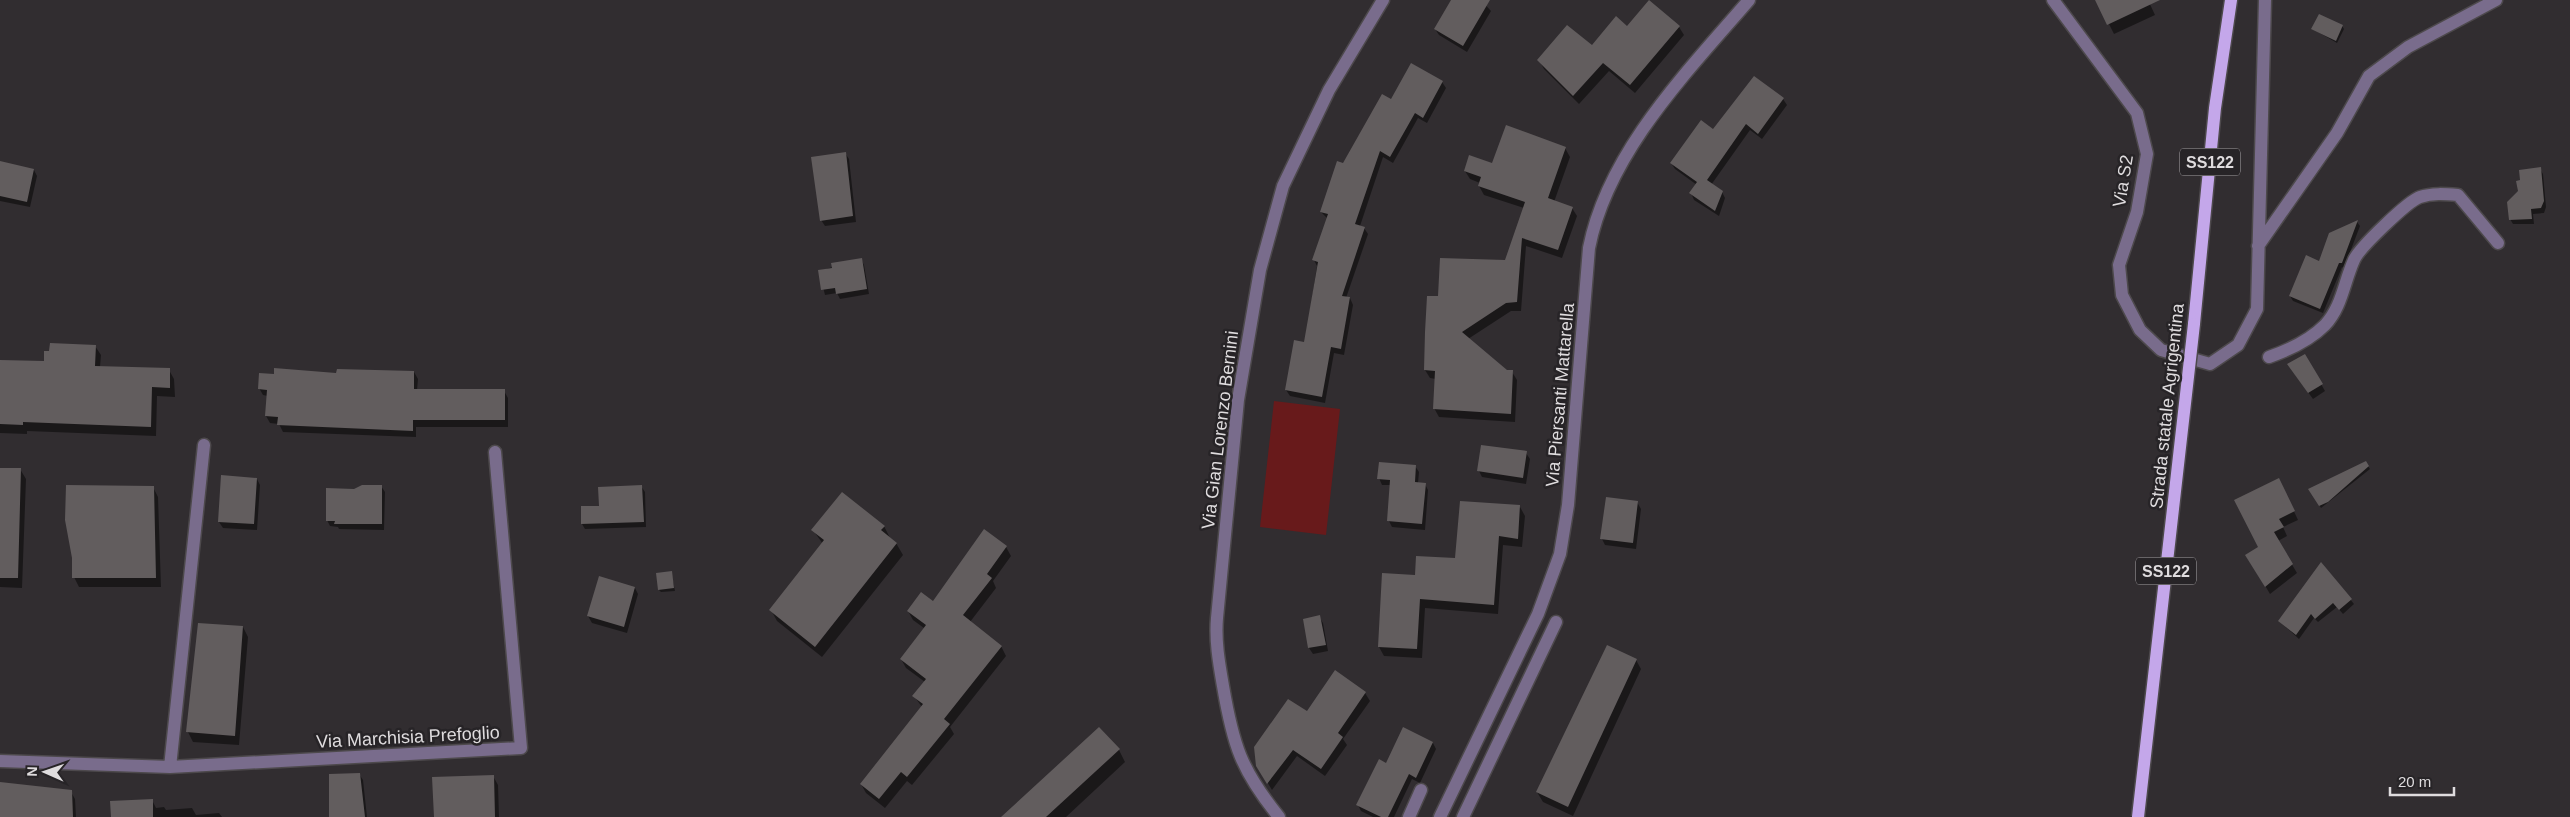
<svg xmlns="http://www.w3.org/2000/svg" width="2570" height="817" viewBox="0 0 2570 817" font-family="Helvetica,sans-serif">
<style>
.green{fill:#681a1b}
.shadow{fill:#0007}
.building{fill:#625d5e}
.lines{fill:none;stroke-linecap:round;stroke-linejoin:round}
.minor-casing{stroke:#4d494c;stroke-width:15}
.major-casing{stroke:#4d494c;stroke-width:15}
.minor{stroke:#796c8c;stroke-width:12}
.major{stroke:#c4a7ea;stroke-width:12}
.major-bridge-casing{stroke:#4d494c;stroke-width:15;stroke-linecap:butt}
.major-bridge{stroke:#c4a7ea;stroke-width:12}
.labels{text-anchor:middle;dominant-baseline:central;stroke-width:5;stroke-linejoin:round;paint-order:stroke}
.shield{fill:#272427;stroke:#a8a5a7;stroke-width:1}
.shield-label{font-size:16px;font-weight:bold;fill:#dfdcde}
.street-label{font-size:18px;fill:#dfdcde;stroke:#272427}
</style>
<rect width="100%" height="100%" fill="#312d30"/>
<path class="green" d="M1274,401L1340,409L1326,535L1260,527Z"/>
<path class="shadow" d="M1452,0H1481L1491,11L1467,52L1439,35L1435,29Z
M2097,0H2148L2155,15L2114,34Z
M2342,26L2344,29L2337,43L2313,29Z
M1679,27L1684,35L1635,93L1609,71L1579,104L1544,69L1539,60Z
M1412,64L1442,82L1446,88L1427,123L1418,118L1393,163L1383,157L1360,226L1364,228L1368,234L1346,298H1350L1353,305L1344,355L1334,353L1325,403L1290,396L1286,390L1305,344L1317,266L1314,260L1328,219L1321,212L1344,165L1391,101Z
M1783,99L1787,105L1762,139L1750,130L1711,185L1722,192L1725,198L1719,216L1694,200L1691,193L1697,185L1675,169L1671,163L1714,131Z
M1565,148L1570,157L1554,202L1572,208L1577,216L1562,258L1526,246L1521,311H1511L1468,339L1506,371L1512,372L1517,380L1515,422L1439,417L1434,408L1436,379L1430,378L1425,370L1439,298L1506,261L1524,208L1484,195L1479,186L1480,183L1470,179L1465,171Z
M845,153L849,159L856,222L825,226L821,220Z
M0,163L34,170L37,176L30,207L0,201Z
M2540,169L2543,174L2546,207L2544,213L2533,214L2534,224H2513L2510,219Z
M2357,222L2360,226L2344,268L2342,267L2323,313L2293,301L2290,296L2320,262L2330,234Z
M861,259L864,265L869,294L840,299L837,293L825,295L819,271Z
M95,346L101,355L100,367L169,370L174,379L175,397L157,396L156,436L27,431V434L0,433V361L45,362Z
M2305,356L2325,391L2313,399L2292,370Z
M414,372L418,379L417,390L504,391L508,398V427H416V437L283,432L279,424L270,423L266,416L268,396L263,395L259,388L338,374Z
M1526,453L1530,459L1526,484L1482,477L1479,471Z
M2366,463L2370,469L2321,508L2310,490Z
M1415,466L1419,472L1418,483L1425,484L1428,490L1425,530L1392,527L1389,521L1391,485H1382L1379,478Z
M0,469H20L26,479L22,588L0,587Z
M257,479L260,485L257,530L223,528L219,522Z
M381,486L385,492L384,530L339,529L338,527L330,526L327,520L354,490Z
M641,486L645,492L646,527L585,529L582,524L601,507Z
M153,487L158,497L161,587H79L74,577V558Z
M2283,488L2298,520L2283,527L2287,536L2278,541L2297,573L2270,594L2247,555L2259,548Z
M1637,502L1641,509L1636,549L1605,545L1602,539Z
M1520,507L1525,516L1522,547L1503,545L1498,614L1425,608L1422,658L1384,656L1379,647L1416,577L1456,560Z
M884,526L890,538L896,543L903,555L822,657L777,621L771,610L823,544L813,530Z
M1006,547L1011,556L993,581L996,588L970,622L1001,646L1006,656L950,727L954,734L912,785L907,781L885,808L866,793L861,784L922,707L914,696L925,682L906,668L901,659L924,628L913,620L908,611L934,603Z
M2321,564L2354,604L2343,614L2337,607L2318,622L2314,618L2299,639L2280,622Z
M671,572L675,591L661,592L659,590Z
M635,588L638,594L627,633L592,623L588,616Z
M1319,617L1323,623L1328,651L1313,654L1309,648L1305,620Z
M199,624L243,627L248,637L239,745L193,742L188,732Z
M1636,660L1641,669L1573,816L1543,802L1537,792Z
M1335,672L1365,693L1370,701L1343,739L1347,745L1325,776L1297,756L1272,790L1257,765L1307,713Z
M1099,729L1119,750L1125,762L1066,817H1003Z
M1433,743L1436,749L1420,783L1412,779L1394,817H1373L1361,811L1358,805L1386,764Z
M359,774L363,780L367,817H330Z
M493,776L498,785L499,817H435Z
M0,783L71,792L75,799L76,817H0Z
M152,800L156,808L164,807L166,810L192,808L196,815L219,813L222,817H112Z"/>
<path class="building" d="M1451,0H1490L1463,46L1434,29Z
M1649,0L1680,26L1630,85L1603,63L1573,96L1537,60L1567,25L1592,45L1616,16L1627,26Z
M2095,0H2160L2107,25Z
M2319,14L2343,25L2336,41L2311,29Z
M1411,63L1443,81L1423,118L1415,113L1390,157L1380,151L1355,224L1365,227L1342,296L1350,297L1341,349L1331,347L1322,397L1285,390L1294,340L1304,342L1318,262L1312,260L1328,214L1320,212L1337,161L1343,163L1382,94L1391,99Z
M1754,76L1784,98L1758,134L1746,124L1707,180L1723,191L1715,211L1689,193L1697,182L1670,163L1701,120L1713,129Z
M1506,125L1566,147L1548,198L1573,207L1558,250L1522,238L1517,302L1506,303L1462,332L1507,370H1513L1511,414L1433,409L1435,371L1424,370L1425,332L1427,296H1438L1440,258L1505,260L1525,202L1478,186L1481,177L1464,171L1469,155L1492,163Z
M846,152L853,216L820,221L811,157Z
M0,161L34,169L27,202L0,196Z
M2541,167L2544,201L2541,208L2531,209L2532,219L2509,220L2507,202L2518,191L2516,181L2520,180L2519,170Z
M2358,220L2342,263H2339L2320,309L2289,296L2306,255L2319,261L2329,233Z
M862,258L867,289L836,294L835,288L821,290L818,270L832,268L831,263Z
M50,343L96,345L95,366L170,368V388L152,387L151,427L23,422V425L0,424V360L44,361V351H49Z
M2305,354L2323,384L2308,393L2287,364Z
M274,368L336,373L337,369L414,371V389H505V420H413V431L277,425L278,417L265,416L267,390L258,389L259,373L274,374Z
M1481,445L1527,451L1523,478L1477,471Z
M2366,461L2369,466L2328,502L2319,506L2308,489Z
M1379,462L1416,465L1415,482L1426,483L1422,524L1387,521L1390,480L1377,479Z
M0,468H21L18,578H0Z
M221,475L257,478L254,524L218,522Z
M2279,478L2295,511L2279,519L2284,527L2274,532L2293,564L2265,587L2245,555L2258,547L2234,500Z
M66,485L154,486L156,578H72V558L65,520Z
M362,485H382V524H334L335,521H326V488L354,489Z
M642,485L644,522L581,524V506H599L598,487Z
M842,492L885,526L881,530L897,543L815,647L769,610L824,540L811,530Z
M1606,497L1638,501L1633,543L1600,539Z
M1460,501L1520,505L1518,539L1499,536L1494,605L1420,599L1417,649L1378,647L1382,573L1415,575L1416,556L1455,558Z
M984,529L1007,546L987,574L992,578L963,615L1002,646L944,719L950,724L907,777L901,772L879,799L860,784L923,704L912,696L926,679L900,659L926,625L907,611L921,592L933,601Z
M2321,562L2352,599L2339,610L2333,603L2315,619L2311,614L2296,635L2278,621Z
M672,571L674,588L658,590L656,573Z
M599,576L635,587L624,627L587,616Z
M1320,615L1326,645L1308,648L1303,619Z
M198,623L243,626L235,736L186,732Z
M1607,645L1637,659L1568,807L1536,792Z
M1335,670L1366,692L1338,733L1343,737L1321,769L1293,750L1267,784L1256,766L1254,747L1288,699L1307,711Z
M1099,727L1120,749L1046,817H1001Z
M1403,727L1433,742L1416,778L1409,774L1388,817H1381L1356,805L1379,759L1386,763Z
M360,773L365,817H329V774Z
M494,775L495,817H434L432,777Z
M0,782L72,790L73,817H0Z
M153,799V817H111L110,801Z"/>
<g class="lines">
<g class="minor-casing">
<path id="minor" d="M2053,0L2137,113L2147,154L2137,212L2119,265L2122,295L2140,330L2161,350L2210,364L2238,345L2257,309L2265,0
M2258,246L2337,133L2369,76L2408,47L2496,0
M2269,357C2289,350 2309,341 2325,325C2342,307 2344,282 2354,260C2359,248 2408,201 2420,197C2432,193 2445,194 2458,195L2498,243
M0,761L170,767L521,748L495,452
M170,767L204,445
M1279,817C1241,770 1233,745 1223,686C1219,663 1215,641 1217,618L1238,400L1260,270L1283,186L1329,90L1383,0
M1409,817L1421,790
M1440,817L1538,614L1560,554L1568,505L1589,248C1608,152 1687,72 1749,0
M1463,817L1556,622"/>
</g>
<g class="major-casing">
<path id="major" d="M2194,324L2215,108L2231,0"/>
</g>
<use href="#minor" class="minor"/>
<use href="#major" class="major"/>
<g class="major-bridge-casing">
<path id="major-bridge" d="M2138,817L2194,324"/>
</g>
<use href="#major-bridge" class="major-bridge"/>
</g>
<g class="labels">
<g class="shield">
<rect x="2180" y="148.5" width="60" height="27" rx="4"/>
<rect x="2136" y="557.5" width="60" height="27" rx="4"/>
</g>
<g class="shield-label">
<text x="2210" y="162">SS122</text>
<text x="2166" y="571">SS122</text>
</g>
<g class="street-label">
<text transform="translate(2123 181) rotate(-81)">Via S2</text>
<text transform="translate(1560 395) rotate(-85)">Via Piersanti Mattarella</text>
<text transform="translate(2167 406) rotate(-84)">Strada statale Agrigentina</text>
<text transform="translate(1220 430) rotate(-83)">Via Gian Lorenzo Bernini</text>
<text transform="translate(408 737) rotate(-3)">Via Marchisia Prefoglio</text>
</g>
</g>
<g transform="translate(45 772) rotate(272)" stroke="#272427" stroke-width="4" paint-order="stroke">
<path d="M0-4L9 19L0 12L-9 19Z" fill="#dfdcde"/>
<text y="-8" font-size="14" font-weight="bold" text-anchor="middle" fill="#dfdcde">N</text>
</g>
<path d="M2390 787v8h64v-8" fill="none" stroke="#dfdcde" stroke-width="2.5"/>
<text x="2398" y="787" font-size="15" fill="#dfdcde" stroke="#272427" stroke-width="4" paint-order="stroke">20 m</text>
</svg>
